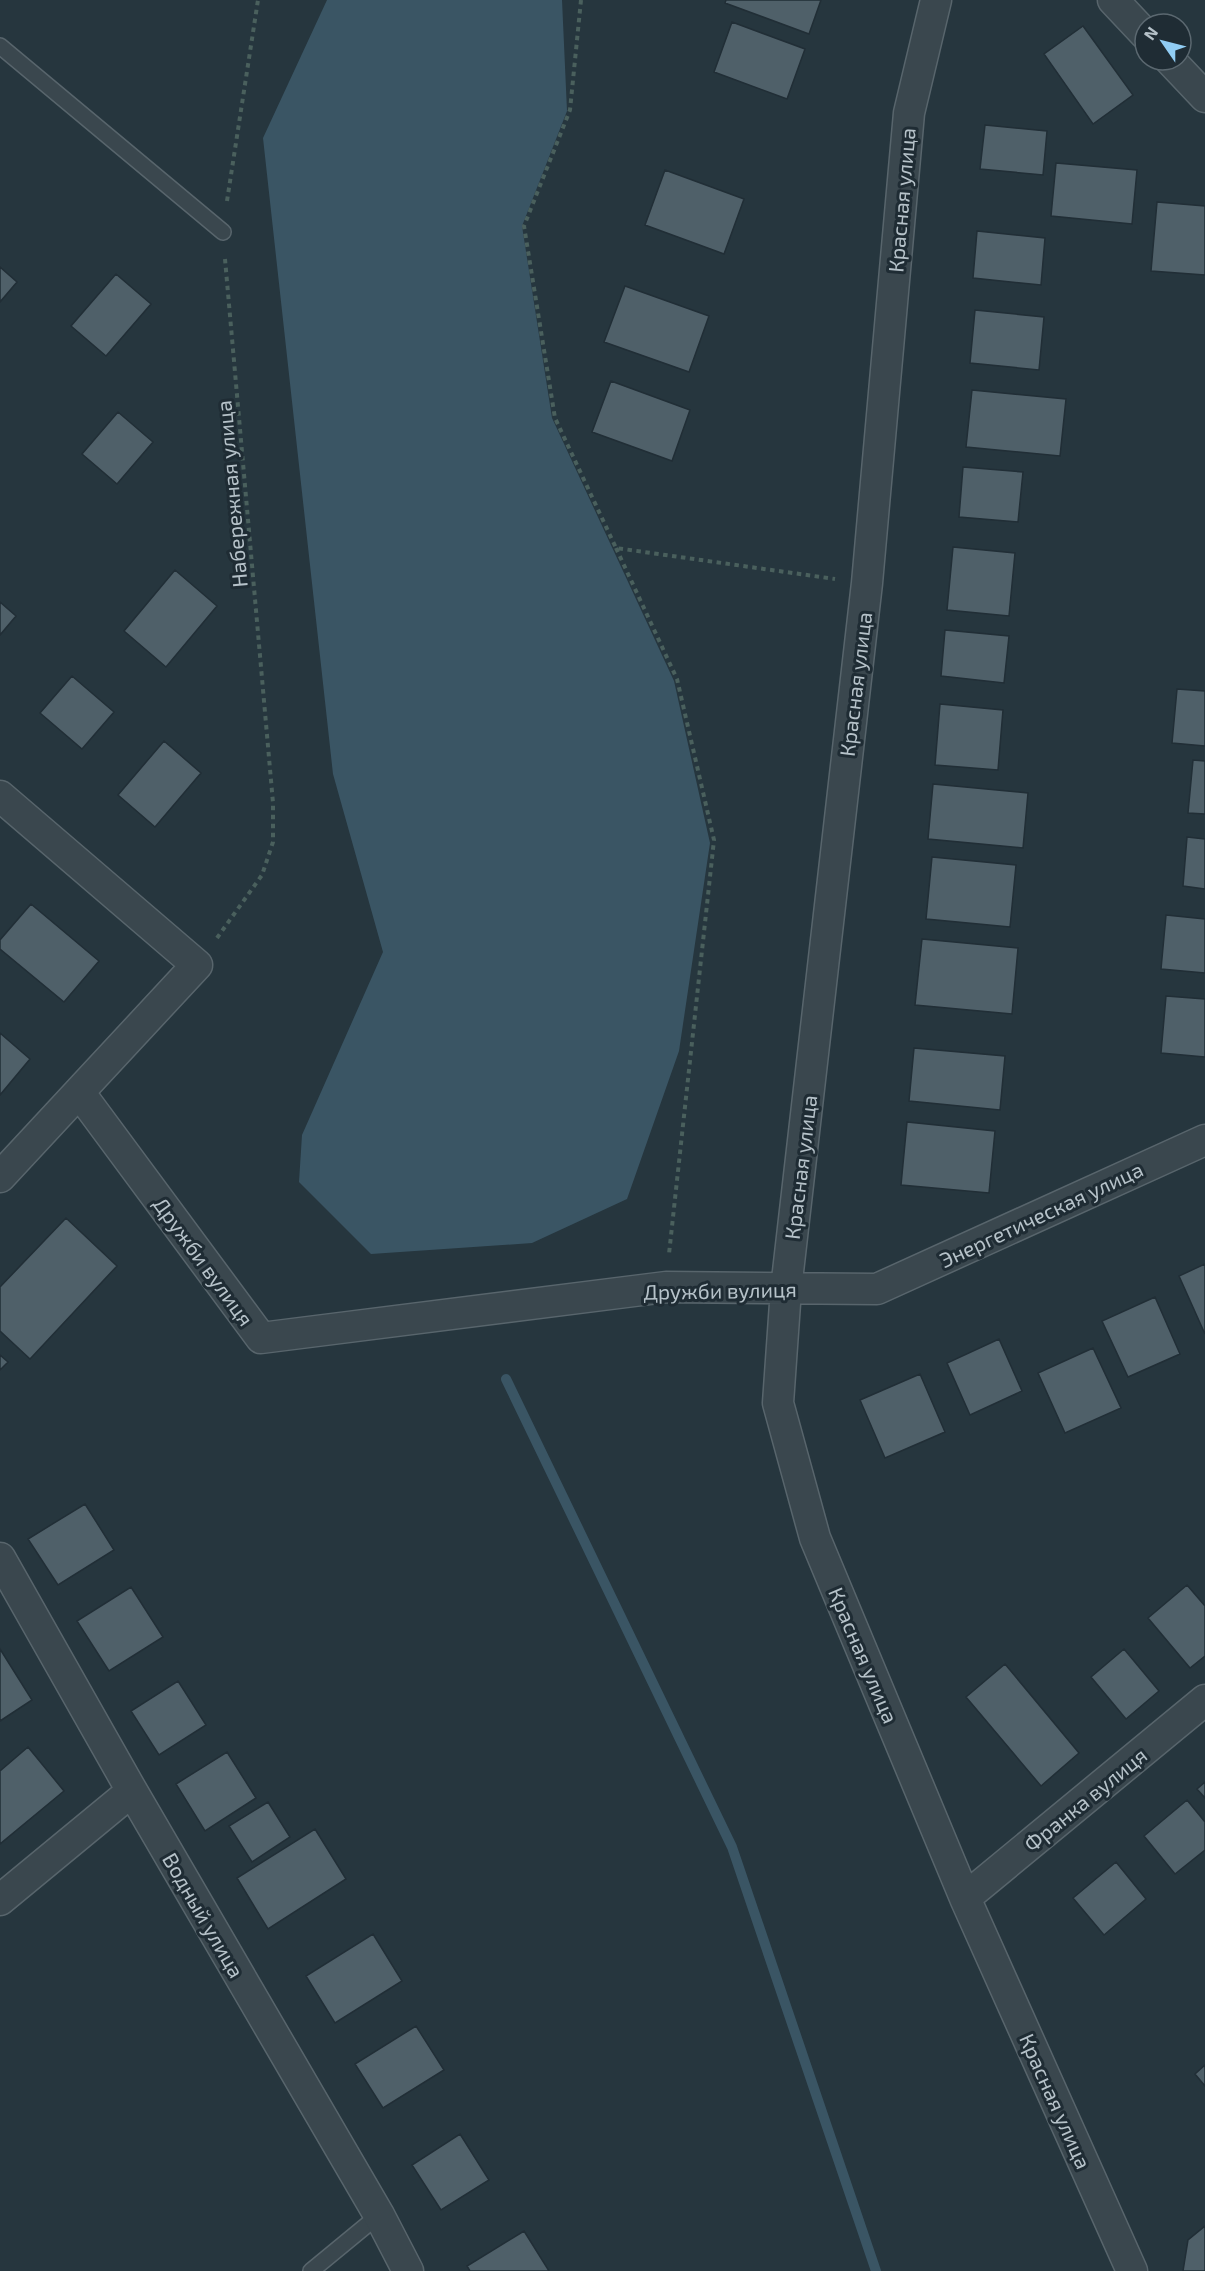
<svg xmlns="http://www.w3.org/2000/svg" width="1205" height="2271" viewBox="0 0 1205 2271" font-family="'Exo 2',sans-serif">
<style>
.water{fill:#3a5564}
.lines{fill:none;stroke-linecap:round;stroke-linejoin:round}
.stream{stroke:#3a5564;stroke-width:10}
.building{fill:#4f6069;stroke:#212e36;stroke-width:1.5}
.lane-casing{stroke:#58656c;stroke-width:18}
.street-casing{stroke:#58656c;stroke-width:33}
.path{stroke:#4a605d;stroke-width:4;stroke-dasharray:4.5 4.5;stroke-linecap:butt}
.lane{stroke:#3a474e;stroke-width:15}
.street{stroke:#3a474e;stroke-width:30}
.labels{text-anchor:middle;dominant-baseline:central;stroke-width:6;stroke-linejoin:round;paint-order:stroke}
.street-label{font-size:21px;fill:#b6c2c9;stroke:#1f2c34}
</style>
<rect width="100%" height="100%" fill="#26363e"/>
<path class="water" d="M327,0H562L567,111L522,226L552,418L674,681L710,843L679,1051L627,1199L532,1243L371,1254L299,1182L302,1135L383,952L333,774L263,138Z"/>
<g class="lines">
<path class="stream" d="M506,1379L732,1847L876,2271"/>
</g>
<path class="building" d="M726,0H821L809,34L725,3Z
M732,22L805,49L787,99L714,72Z
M1083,26L1133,95L1093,124L1044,54Z
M985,125L1047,131L1043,175L980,169Z
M1056,163L1137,170L1132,224L1051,216Z
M665,170L744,199L724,254L645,225Z
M1157,202L1205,206V275L1151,271Z
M977,231L1045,238L1041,285L973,278Z
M0,267L17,282L0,302Z
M116,274L151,304L106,356L71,326Z
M625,286L709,316L689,372L604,342Z
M975,310L1044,317L1039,370L970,363Z
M611,381L690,410L672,461L592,432Z
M972,390L1066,399L1060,456L966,447Z
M118,412L153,442L117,484L82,454Z
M963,467L1023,472L1018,522L959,517Z
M953,547L1015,553L1009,616L947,610Z
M175,570L217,606L166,667L124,631Z
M0,602L16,616L0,635Z
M945,630L1009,636L1004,683L941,676Z
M72,676L114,712L82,749L40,713Z
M1177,689L1205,691V746L1172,743Z
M940,704L1003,710L998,770L935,765Z
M164,741L201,773L155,827L118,795Z
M1193,760L1205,761V814L1188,813Z
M933,784L1028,793L1023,848L928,839Z
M1187,837L1205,839V889L1183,886Z
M932,857L1016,865L1010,927L926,919Z
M31,904L99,961L64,1002L0,949V940Z
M1166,915L1205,919V973L1161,969Z
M922,939L1018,948L1012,1014L915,1005Z
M1166,996L1205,999V1057L1161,1053Z
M0,1033L30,1059L0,1095Z
M914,1048L1005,1056L1000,1110L909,1101Z
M907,1122L995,1131L989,1193L901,1185Z
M66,1218L117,1266L30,1359L0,1331V1287Z
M1205,1264V1334L1179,1276Z
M1155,1297L1180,1354L1128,1377L1102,1321Z
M999,1339L1022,1391L970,1415L947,1363Z
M1093,1348L1121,1408L1065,1433L1038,1373Z
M0,1355L8,1362L0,1370Z
M920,1374L945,1432L885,1458L860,1400Z
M85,1504L114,1550L58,1585L28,1539Z
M1187,1585L1205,1606V1656L1190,1668L1148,1618Z
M131,1587L163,1637L109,1671L77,1621Z
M0,1649L32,1700L0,1721Z
M1124,1649L1159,1691L1126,1719L1091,1677Z
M1005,1664L1079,1753L1041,1786L966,1697Z
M178,1681L206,1725L159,1755L131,1711Z
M28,1747L64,1791L0,1844V1771Z
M227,1752L256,1798L205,1831L176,1784Z
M1205,1782V1798L1197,1789Z
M1187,1800L1205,1822V1850L1175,1874L1144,1836Z
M268,1802L290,1837L252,1862L229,1826Z
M315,1829L346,1879L268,1929L237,1878Z
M1116,1862L1146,1899L1104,1935L1073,1898Z
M373,1934L402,1981L335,2023L306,1976Z
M416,2026L444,2070L383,2108L355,2064Z
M1205,2065V2086L1195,2074Z
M460,2134L489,2180L441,2210L412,2165Z
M1205,2226V2271H1183L1188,2240Z
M524,2231L549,2271H470L467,2266Z"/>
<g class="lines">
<g class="lane-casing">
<path id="lane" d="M0,46L223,232
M311,2271L379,2215"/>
</g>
<g class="street-casing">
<path id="street" d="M936,0L909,113L867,583L786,1289L778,1403L815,1538L965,1898L1132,2271
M1113,0L1145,34
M1170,60L1205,97
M0,796L197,965L79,1092L261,1338L666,1287L877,1289L1205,1140
M0,1177L79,1092
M0,1558L132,1791L379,2215L408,2271
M965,1898L1205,1700
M0,1900L132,1791"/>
</g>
<path class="path" d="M581,0L570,110L524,226L555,418L616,548L835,579
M227,201L258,0
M616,548L677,679L714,840L669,1254
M217,938L262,875L273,842V803L225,259"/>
<use href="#lane" class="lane"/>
<use href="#street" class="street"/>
</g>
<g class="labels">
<g class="street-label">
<text transform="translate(901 200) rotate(-85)">Красная улица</text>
<text transform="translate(231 494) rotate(-95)">Набережная улица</text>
<text transform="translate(855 684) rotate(-83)">Красная улица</text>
<text transform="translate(800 1167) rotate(-83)">Красная улица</text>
<text transform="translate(1041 1214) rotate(-25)">Энергетическая улица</text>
<text transform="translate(204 1261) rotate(54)">Дружби вулиця</text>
<text transform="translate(720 1290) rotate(-1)">Дружби вулиця</text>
<text transform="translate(864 1655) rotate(67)">Красная улица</text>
<text transform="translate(1085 1799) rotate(-39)">Франка вулиця</text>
<text transform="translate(204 1915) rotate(60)">Водный улица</text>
<text transform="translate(1056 2101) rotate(66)">Красная улица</text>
</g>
</g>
<g transform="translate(1163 42) rotate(305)"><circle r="28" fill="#1f2c34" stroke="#5b6870" stroke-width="1.5"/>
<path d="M0-4.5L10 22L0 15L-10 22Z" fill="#91cdf4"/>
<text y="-9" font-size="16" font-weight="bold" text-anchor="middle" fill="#b6c2c9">N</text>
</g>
</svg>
